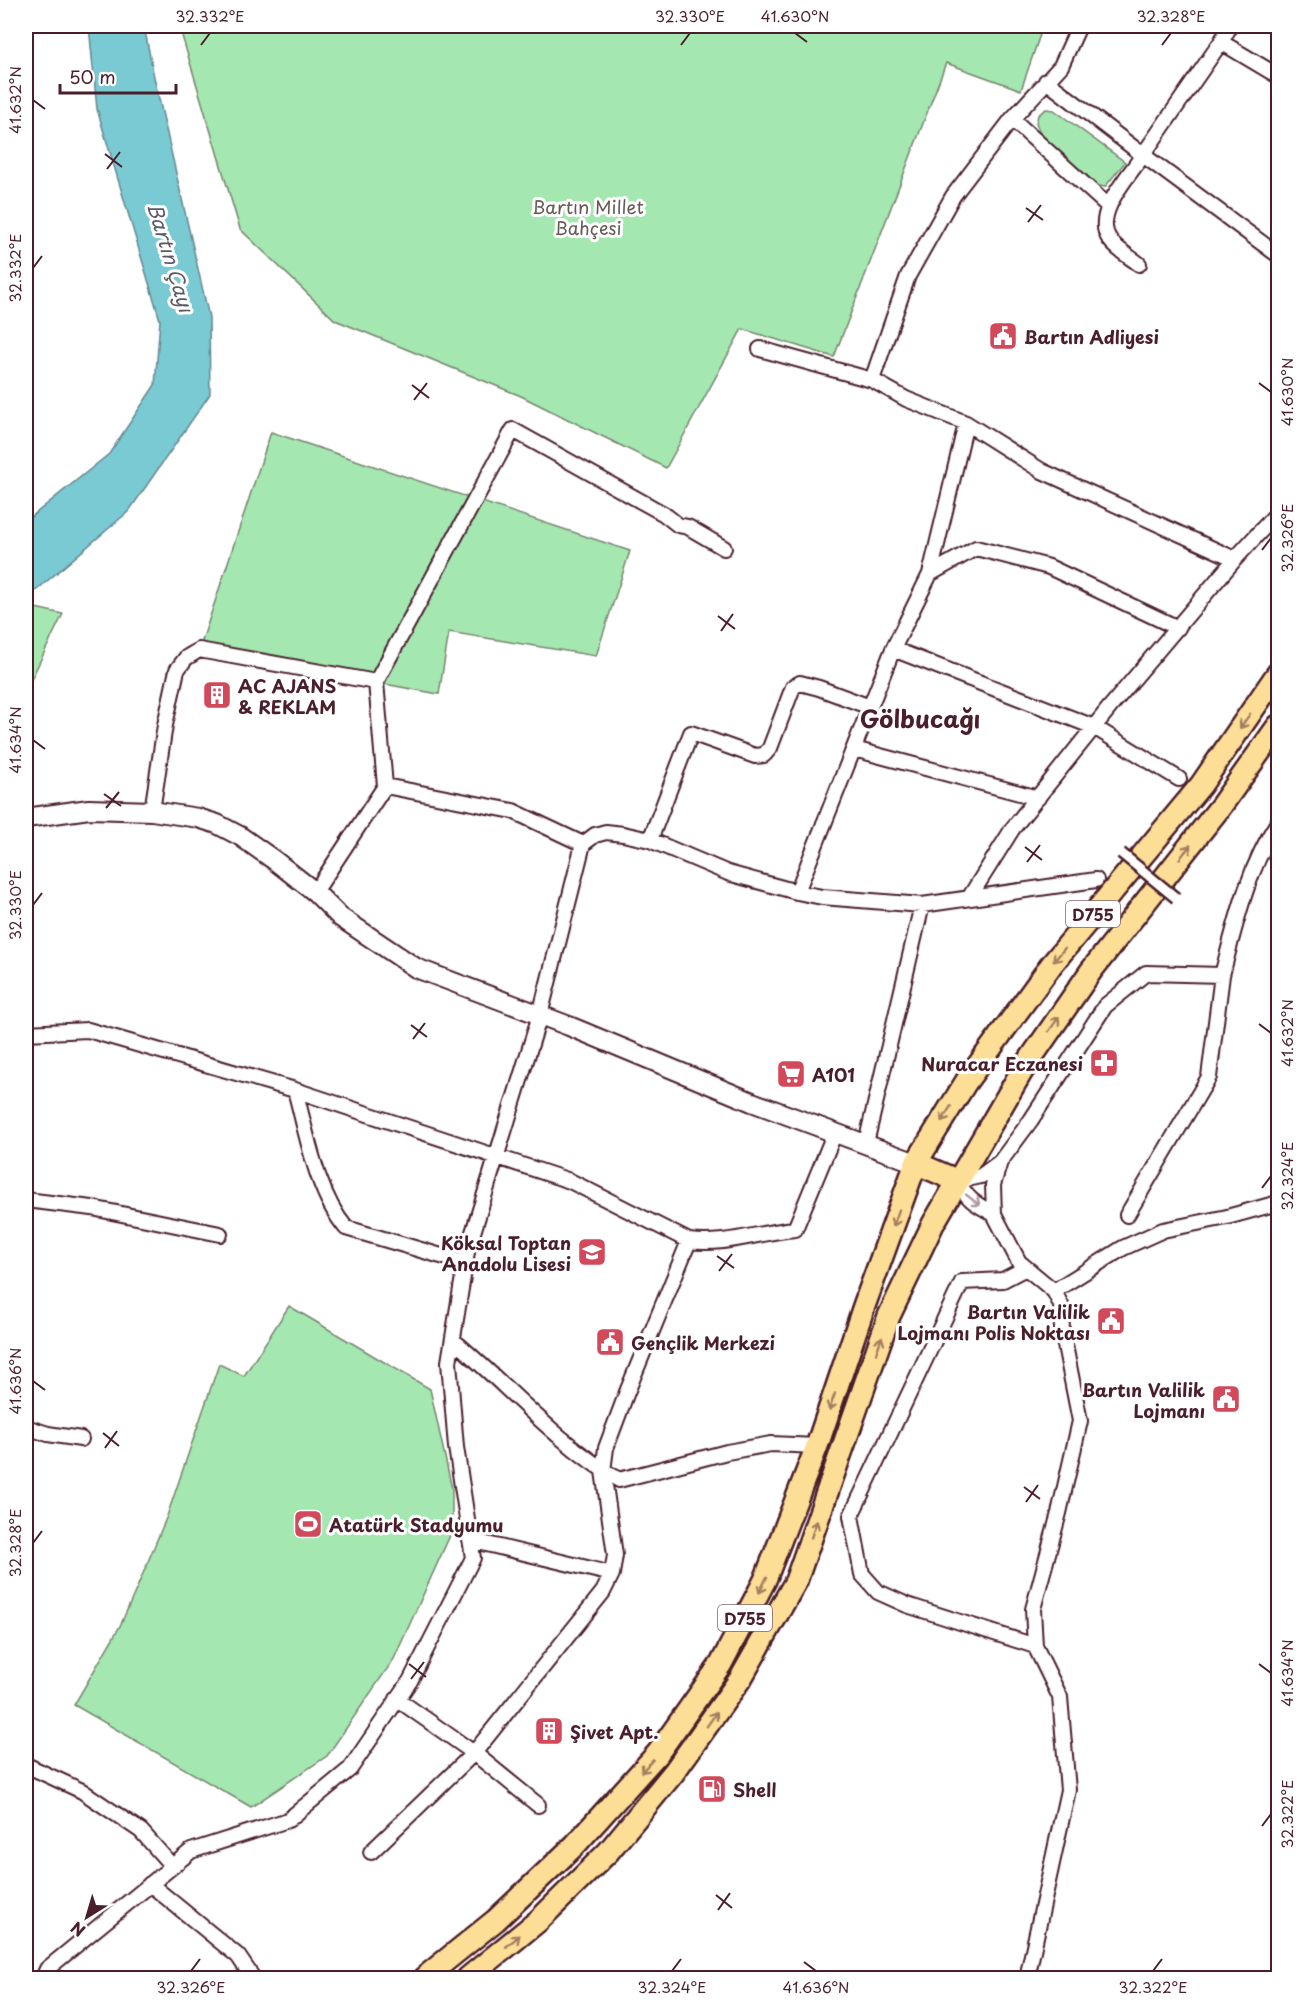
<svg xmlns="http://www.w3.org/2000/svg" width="1304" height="2004" viewBox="0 0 1304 2004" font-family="'Playpen Sans',sans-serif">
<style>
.green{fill:#a4e7b1;stroke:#77836e;stroke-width:1.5}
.water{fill:#79cad3;stroke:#668690;stroke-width:1.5}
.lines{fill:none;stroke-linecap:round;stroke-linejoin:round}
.minor-casing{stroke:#4a1f2b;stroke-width:18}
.secondary-casing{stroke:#4a1f2b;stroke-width:22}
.trunk-casing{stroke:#4a1f2b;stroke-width:26}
.minor{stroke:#fff;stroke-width:14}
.secondary{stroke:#fff;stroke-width:18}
.trunk{stroke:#fdde96;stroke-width:21}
.pedestrian-bridge-casing{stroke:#4a1f2b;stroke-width:14;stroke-linecap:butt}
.pedestrian-bridge{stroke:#fff;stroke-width:9}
.oneway{stroke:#a47e60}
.oneway2{stroke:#ae9aa0}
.ticks{fill:none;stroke:#4a1f2b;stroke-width:2}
.labels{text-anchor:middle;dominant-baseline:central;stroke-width:6;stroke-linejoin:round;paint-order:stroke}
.shield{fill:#fff;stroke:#80626b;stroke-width:1.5}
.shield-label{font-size:16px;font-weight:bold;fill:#4a1f2b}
.park-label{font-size:18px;fill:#655b53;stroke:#fff}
.poi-label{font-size:18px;font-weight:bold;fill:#4a1f2b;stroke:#fff;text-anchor:start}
.water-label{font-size:20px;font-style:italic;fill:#5a5b66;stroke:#fff}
.district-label{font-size:24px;font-weight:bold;fill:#4a1f2b;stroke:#fff}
.neatline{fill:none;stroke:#4a1f2b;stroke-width:2}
.ticks-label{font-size:15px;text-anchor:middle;fill:#4a1f2b}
</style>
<rect width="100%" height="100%" fill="#fff"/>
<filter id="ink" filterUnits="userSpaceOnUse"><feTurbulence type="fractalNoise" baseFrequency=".0167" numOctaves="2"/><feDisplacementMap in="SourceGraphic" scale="12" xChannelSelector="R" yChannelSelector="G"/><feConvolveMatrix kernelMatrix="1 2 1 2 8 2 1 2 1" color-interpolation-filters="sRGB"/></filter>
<g filter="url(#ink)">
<path class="green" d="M179,26H1043L1021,90L946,63L834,357L742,329L666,468L521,396L335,320L240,229Z
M1046,109L1054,110L1125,162L1105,187L1099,186L1043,140L1036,123L1038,115Z
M271,432L630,551L596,656L449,632L439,694L199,650Z
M26,606L63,614L26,690Z
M289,1306L430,1389L452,1489V1531L394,1659L327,1756L251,1807L74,1705L120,1626L139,1583L167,1516L219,1364L244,1376Z"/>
<path class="water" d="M89,26H144L154,77L209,317L210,394L129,511L26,599V521L109,454L155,385L160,320L97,109Z"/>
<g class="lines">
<g class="minor-casing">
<path id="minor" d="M1230,26L1221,42L1143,155L1278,255
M1221,42L1278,76
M1046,81L1143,155C1129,176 1091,215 1110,240C1117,250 1130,257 1139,264
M1012,119L1108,206
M760,349L872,380L906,399L966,423L1042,471L1235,559
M872,380L908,276L953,196L1012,119L1061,66L1079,26
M930,574L966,423
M893,649L1094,727L1179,779
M854,749L1038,798
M385,786L513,811L583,844
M152,811L165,725L177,670L186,658L199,650L376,682L513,430L664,514L678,525L688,527L724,548
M650,840L691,733L755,756L764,755L770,748L793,687L800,683L819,688L870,707
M315,892L385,786L376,682
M797,892L893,649L930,574L976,548L1049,567L1178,628
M969,898L1013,828L1110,707L1235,559L1278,512
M26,1033L88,1030L295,1090L570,1181L689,1241C725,1246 760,1232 795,1229L835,1132
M295,1090C307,1134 316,1192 346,1228L465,1263
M866,1143L922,905
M1000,1162L993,1185L994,1214L1019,1262L1054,1291L1061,1305L1062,1330L1080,1421L1059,1513L1033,1609L1035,1646L1060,1697L1068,1790L1027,1978
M26,1200L92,1208L220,1234
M994,1214C976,1204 967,1200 958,1181L981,1176L1000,1162L1031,1120L1105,1006L1146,973L1222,975C1236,922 1248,868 1278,822
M1127,1215L1209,1077L1222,975
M1026,1268L1003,1280L962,1282L851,1516L862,1574L878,1592L907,1605L1035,1646
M1054,1291L1123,1248L1163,1230L1227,1217L1278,1203
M453,1340C508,1386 558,1444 619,1480L727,1452L771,1444L817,1446
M26,1427L48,1434L81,1439
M470,1540L612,1574
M397,1699L474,1753L538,1805
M26,1765L82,1791L141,1831L172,1866
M371,1852L474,1753L603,1592L612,1574L615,1555L603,1471L606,1448L627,1392L689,1241
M150,1884L238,1956L253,1978
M43,1978L47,1969L191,1851L288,1820L350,1769L410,1681L473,1558L456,1447L449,1362L467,1252L540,1015L583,844L595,835L606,832L623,834L650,840L728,873L797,892L822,897L922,905L1096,880"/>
</g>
<g class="secondary-casing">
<path id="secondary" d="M26,818L89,809L152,811L198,818L217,824L240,836L274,860L315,892L340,917L416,968L569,1026L752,1102L916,1163"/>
</g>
<g class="trunk-casing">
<path id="trunk" d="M916,1163L958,1181
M424,1978L496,1920L575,1845L658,1753L721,1664L765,1580L817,1446L864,1306L916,1163L966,1082L1052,964L1201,785L1278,673
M468,1978L538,1921L608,1852L674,1772L741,1678L796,1581L889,1316L933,1224L1022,1071L1091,971L1221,806L1278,726"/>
</g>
<use href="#minor" class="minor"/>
<use href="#secondary" class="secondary"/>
<use href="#trunk" class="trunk"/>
<g class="pedestrian-bridge-casing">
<path id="pedestrian-bridge" d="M1121,853L1176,898"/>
</g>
<use href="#pedestrian-bridge" class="pedestrian-bridge"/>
</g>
<defs><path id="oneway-shaft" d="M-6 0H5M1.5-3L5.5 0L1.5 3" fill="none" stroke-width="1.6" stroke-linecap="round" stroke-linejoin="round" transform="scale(1.5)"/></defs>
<g class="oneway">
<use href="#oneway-shaft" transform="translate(1245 721) rotate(125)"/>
<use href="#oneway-shaft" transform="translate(1185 852) rotate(-52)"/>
<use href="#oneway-shaft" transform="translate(1059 955) rotate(130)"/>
<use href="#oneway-shaft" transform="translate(1054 1024) rotate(-55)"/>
<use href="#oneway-shaft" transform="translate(946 1114) rotate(122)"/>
<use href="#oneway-shaft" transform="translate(896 1218) rotate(110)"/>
<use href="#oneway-shaft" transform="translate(879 1345) rotate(-71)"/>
<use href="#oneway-shaft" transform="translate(832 1402) rotate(109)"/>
<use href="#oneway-shaft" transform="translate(814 1529) rotate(-71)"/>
<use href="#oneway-shaft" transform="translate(763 1585) rotate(116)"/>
<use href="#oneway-shaft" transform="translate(712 1719) rotate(-55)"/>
<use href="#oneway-shaft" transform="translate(647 1766) rotate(132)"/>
<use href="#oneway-shaft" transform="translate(513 1941) rotate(-40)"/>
</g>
<use class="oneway2" href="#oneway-shaft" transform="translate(973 1200) rotate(38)"/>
</g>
<path class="ticks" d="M795,33L807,42M201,45L210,33M681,45L690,33M1162,45L1171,33M33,100L45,109M105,154L122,167M107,169L120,152M1026,208L1043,220M1028,222L1041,205M33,268L42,256M1259,383L1271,392M412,385L429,398M414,400L427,383M1262,550L1271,538M718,616L735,629M721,631L733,614M33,740L45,749M104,794L121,806M106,808L119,792M1025,847L1042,860M1027,862L1040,845M33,905L42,893M1259,1024L1271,1033M411,1025L427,1037M413,1039L425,1023M1262,1188L1271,1176M717,1256L734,1268M719,1271L732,1254M33,1381L45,1390M103,1433L119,1446M105,1448L117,1431M1024,1487L1040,1499M1026,1502L1038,1485M33,1543L42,1531M409,1664L426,1677M1259,1664L1271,1673M411,1679L424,1662M1262,1826L1271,1814M716,1895L732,1908M718,1910L730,1893M804,1962L816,1971M191,1971L200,1959M672,1971L681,1959M1153,1971L1162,1959"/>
<defs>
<g id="civic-square" transform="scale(1.5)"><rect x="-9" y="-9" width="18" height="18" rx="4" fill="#d1495b" stroke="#fff"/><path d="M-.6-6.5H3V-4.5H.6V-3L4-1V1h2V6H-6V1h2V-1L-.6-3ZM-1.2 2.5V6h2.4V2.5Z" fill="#fff"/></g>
<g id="building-square" transform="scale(1.5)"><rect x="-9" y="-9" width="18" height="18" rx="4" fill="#d1495b" stroke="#fff"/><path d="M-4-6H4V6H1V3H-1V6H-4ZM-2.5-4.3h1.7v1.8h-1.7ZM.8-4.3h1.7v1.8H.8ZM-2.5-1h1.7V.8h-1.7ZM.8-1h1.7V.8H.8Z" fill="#fff"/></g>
<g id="pharmacy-square" transform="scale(1.5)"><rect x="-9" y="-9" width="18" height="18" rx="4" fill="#d1495b" stroke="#fff"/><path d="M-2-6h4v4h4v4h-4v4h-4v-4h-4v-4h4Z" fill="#fff"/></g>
<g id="supermarket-square" transform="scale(1.5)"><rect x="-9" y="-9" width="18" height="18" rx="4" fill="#d1495b" stroke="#fff"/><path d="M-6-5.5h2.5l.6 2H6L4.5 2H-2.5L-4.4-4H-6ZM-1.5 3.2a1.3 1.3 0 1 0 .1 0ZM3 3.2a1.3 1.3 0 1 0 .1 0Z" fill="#fff"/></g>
<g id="school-square" transform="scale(1.5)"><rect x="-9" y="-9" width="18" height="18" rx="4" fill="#d1495b" stroke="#fff"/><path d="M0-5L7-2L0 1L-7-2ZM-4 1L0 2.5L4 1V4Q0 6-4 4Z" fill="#fff"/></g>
<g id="stadium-square" transform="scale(1.5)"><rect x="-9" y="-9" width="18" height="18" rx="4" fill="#d1495b" stroke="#fff"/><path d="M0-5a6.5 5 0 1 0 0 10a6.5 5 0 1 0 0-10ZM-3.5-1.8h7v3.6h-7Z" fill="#fff"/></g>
<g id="fuel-square" transform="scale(1.5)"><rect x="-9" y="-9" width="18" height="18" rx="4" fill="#d1495b" stroke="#fff"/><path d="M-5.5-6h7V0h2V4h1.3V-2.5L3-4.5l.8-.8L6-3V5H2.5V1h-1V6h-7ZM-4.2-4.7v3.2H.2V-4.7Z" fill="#fff"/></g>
</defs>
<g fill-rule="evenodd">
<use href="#civic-square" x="1003" y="336"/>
<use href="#building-square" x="217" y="695"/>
<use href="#pharmacy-square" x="1104" y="1063"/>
<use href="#supermarket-square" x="791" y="1074"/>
<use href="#school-square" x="592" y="1252"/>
<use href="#civic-square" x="1111" y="1321"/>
<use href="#civic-square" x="610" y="1342"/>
<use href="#civic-square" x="1226" y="1399"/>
<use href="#stadium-square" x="308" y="1524"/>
<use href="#building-square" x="549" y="1731"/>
<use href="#fuel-square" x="712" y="1789"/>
</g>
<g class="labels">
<g class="shield">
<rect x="1066" y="901" width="54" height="26" rx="4.5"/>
<rect x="718" y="1605" width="54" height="26" rx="4.5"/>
</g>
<g class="shield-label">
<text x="1093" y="914">D755</text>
<text x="745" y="1618">D755</text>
</g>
<g class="park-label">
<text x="588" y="206">Bartın Millet<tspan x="588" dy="21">Bahçesi</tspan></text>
</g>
<g class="poi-label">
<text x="1024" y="336">Bartın Adliyesi</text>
<text x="238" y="685">AC AJANS<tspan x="238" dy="21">&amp; REKLAM</tspan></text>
<text x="1083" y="1063" text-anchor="end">Nuracar Eczanesi</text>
<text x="812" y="1074">A101</text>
<text x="571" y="1242" text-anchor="end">Köksal Toptan<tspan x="571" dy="21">Anadolu Lisesi</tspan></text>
<text x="1090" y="1311" text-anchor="end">Bartın Valilik<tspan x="1090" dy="21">Lojmanı Polis Noktası</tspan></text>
<text x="631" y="1342">Gençlik Merkezi</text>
<text x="1205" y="1389" text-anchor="end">Bartın Valilik<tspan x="1205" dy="21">Lojmanı</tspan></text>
<text x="329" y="1524">Atatürk Stadyumu</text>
<text x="570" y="1731">Şivet Apt.</text>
<text x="733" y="1789">Shell</text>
</g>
<g class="water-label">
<text transform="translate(171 257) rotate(73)">Bartın Çayı</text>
</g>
<g class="district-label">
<text x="920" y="718">Gölbucağı</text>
</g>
</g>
<rect width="1304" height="2004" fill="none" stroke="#fff" stroke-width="66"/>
<g transform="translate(87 1917) rotate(217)" stroke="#ffffff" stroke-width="4.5" paint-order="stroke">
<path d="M0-4.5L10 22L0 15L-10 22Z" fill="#4a1f2b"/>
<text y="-9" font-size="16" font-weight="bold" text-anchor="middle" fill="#4a1f2b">N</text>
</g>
<path d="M60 84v9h116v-9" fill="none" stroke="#4a1f2b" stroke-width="3"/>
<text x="69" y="84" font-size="18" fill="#4a1f2b" stroke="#ffffff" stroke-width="4.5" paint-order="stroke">50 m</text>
<rect x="33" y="33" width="1238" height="1938" class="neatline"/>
<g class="ticks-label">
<text x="210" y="22">32.332°E</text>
<text x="690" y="22">32.330°E</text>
<text x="795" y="22">41.630°N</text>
<text x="1171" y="22">32.328°E</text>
<text transform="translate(16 100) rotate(-90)" y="5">41.632°N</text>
<text transform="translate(16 268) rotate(-90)" y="5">32.332°E</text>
<text transform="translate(1288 392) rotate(-90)" y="5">41.630°N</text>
<text transform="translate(1288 538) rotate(-90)" y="5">32.326°E</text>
<text transform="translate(16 740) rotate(-90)" y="5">41.634°N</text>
<text transform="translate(16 905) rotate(-90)" y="5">32.330°E</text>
<text transform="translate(1288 1033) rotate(-90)" y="5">41.632°N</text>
<text transform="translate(1288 1176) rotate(-90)" y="5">32.324°E</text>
<text transform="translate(16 1381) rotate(-90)" y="5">41.636°N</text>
<text transform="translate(16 1543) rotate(-90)" y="5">32.328°E</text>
<text transform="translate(1288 1673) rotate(-90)" y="5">41.634°N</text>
<text transform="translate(1288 1814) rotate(-90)" y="5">32.322°E</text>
<text x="191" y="1993">32.326°E</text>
<text x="672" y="1993">32.324°E</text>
<text x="816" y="1993">41.636°N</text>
<text x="1153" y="1993">32.322°E</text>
</g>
</svg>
